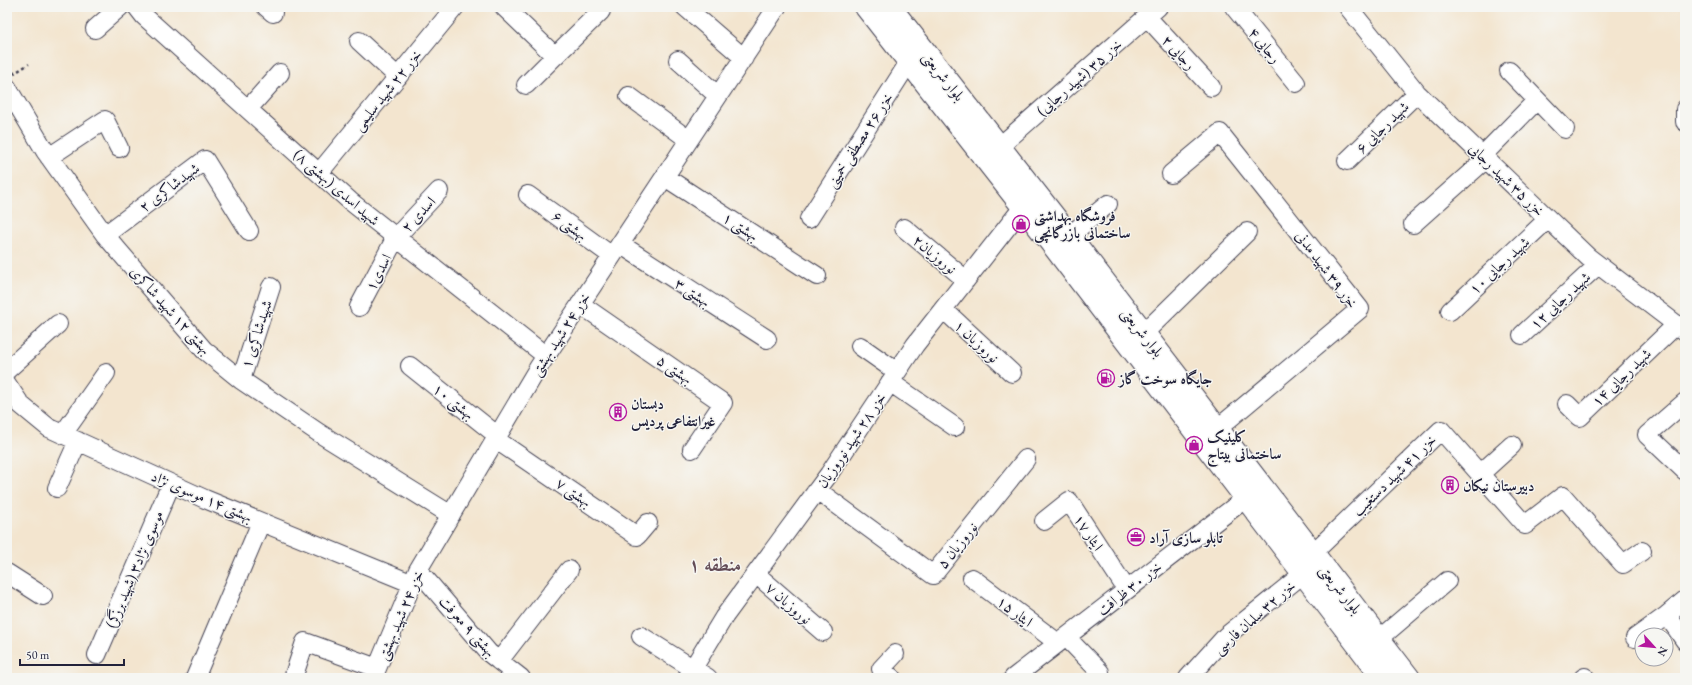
<svg xmlns="http://www.w3.org/2000/svg" width="1692" height="685" viewBox="0 0 1692 685" font-family="'EB Garamond',Amiri,serif">
<style>
.lines{fill:none;stroke-linecap:round;stroke-linejoin:round}
.minor-casing{stroke:#413f51;stroke-width:20}
.major-casing{stroke:#413f51;stroke-width:24}
.path{stroke:#413f51;stroke-width:2.5;stroke-dasharray:3 3;stroke-linecap:butt}
.minor{stroke:#fff;stroke-width:18}
.major{stroke:#fff;stroke-width:22}
.labels{text-anchor:middle;dominant-baseline:central;stroke-width:3;stroke-linejoin:round;paint-order:stroke}
.street-label{font-size:15px;fill:#22223b;stroke:#f6f6f2}
.poi-label{font-size:15px;font-weight:bold;fill:#22223b;stroke:#f6f6f2;text-anchor:start}
.district-label{font-size:19px;font-weight:bold;fill:#634c56;stroke:#f6f6f2}
</style>
<rect width="100%" height="100%" fill="#f6f6f2"/>
<filter id="ink" filterUnits="userSpaceOnUse"><feTurbulence type="fractalNoise" baseFrequency=".025" numOctaves="2"/><feDisplacementMap in="SourceGraphic" scale="8" xChannelSelector="R" yChannelSelector="G"/><feConvolveMatrix kernelMatrix="1 2 1 2 8 2 1 2 1" color-interpolation-filters="sRGB"/></filter>
<filter id="wash" filterUnits="userSpaceOnUse"><feTurbulence type="fractalNoise" baseFrequency=".012" numOctaves="4" result="noise"/><feDisplacementMap in="SourceGraphic" scale="16" xChannelSelector="R" yChannelSelector="G"/><feGaussianBlur stdDeviation="0.9" result="paint"/><feColorMatrix in="noise" values="0 0 0 0 0 0 0 0 0 0 0 0 0 0 0 0 0 1.4 0 .05"/><feComposite in="paint" operator="in"/></filter>
<g filter="url(#wash)">
<rect width="100%" height="100%" fill="#f3e5cf"/>
</g>
<g filter="url(#ink)">
<g class="lines">
<g class="minor-casing">
<path id="minor" d="M137,7L144,16L350,201L546,356
M266,7L273,13
M504,7L555,56L601,11
M685,7L744,58
M1234,7L1296,83
M1348,7L1417,93L1588,257L1685,331
M1147,17L1211,87
M95,29L120,7
M359,41L398,77
M678,60L718,96
M1509,71L1537,100
M526,85L555,56
M7,87L45,151L105,235L204,350L241,380L319,433L451,515
M629,96L689,140
M248,109L280,73
M1685,109V122
M999,147L1158,7
M1482,156L1537,100L1565,129
M49,157L105,120L119,148
M1347,161L1417,93
M319,173L455,7
M1171,174L1220,133L1360,309L1217,429
M665,177L817,276
M528,195L612,256
M809,219L909,62
M1413,224L1486,159
M904,228L966,280
M105,235L205,160L249,231
M1069,236L1108,204
M620,244L767,339
M580,304L723,403L692,449
M359,307L396,237L439,191
M943,309L1012,373
M1450,311L1548,219
M1144,333L1247,232
M1522,335L1598,265
M860,346L897,372
M410,366L498,436
M7,370L58,324
M241,380L271,287
M890,382L955,427
M7,384L21,405L49,428L205,499L413,584
M1685,402L1647,435L1685,471
M1567,404L1580,417L1676,325
M63,434L106,373
M495,439L637,536L648,523
M1480,474L1512,445
M57,488L78,441
M817,490L933,575L1026,459
M1044,521L1069,501L1127,590
M1313,553L1441,430L1525,525L1563,496L1623,564L1642,551
M418,570L489,653L521,678
M7,573L43,596
M756,574L823,632
M972,578L1058,643
M1685,600L1667,615L1685,641
M641,636L708,678
M1066,637L1100,672
M1635,638L1667,615
M1379,639L1447,581
M97,655L171,484
M499,661L569,570
M195,678L261,522
M293,678L305,642L377,668
M373,678L418,570L538,368L777,7
M687,678L724,617L829,474L915,345L1023,207
M892,678L881,669L895,654
M1013,678L1246,498
M1188,678L1226,636L1303,574
M1583,678L1585,677"/>
</g>
<g class="major-casing">
<path id="major" d="M866,7L1052,244L1383,678
M890,7L1067,233L1409,678"/>
</g>
<path class="path" d="M13,74L29,64"/>
<use href="#minor" class="minor"/>
<use href="#major" class="major"/>
</g>
</g>
<defs>
<g id="shop-ring" transform="scale(0.9)"><circle r="9.5" fill="#f6f6f2" stroke="#b5179e" stroke-width="1.5"/><path d="M-5-2.5h2.3a2.7 3.5 0 0 1 5.4 0H5L5.5 6h-11ZM-1.5-2.5h3a1.5 2.3 0 0 0-3 0Z" fill="#b5179e"/></g>
<g id="fuel-ring" transform="scale(0.9)"><circle r="9.5" fill="#f6f6f2" stroke="#b5179e" stroke-width="1.5"/><path d="M-5.5-6h7V0h2V4h1.3V-2.5L3-4.5l.8-.8L6-3V5H2.5V1h-1V6h-7ZM-4.2-4.7v3.2H.2V-4.7Z" fill="#b5179e"/></g>
<g id="building-ring" transform="scale(0.9)"><circle r="9.5" fill="#f6f6f2" stroke="#b5179e" stroke-width="1.5"/><path d="M-4-6H4V6H1V3H-1V6H-4ZM-2.5-4.3h1.7v1.8h-1.7ZM.8-4.3h1.7v1.8H.8ZM-2.5-1h1.7V.8h-1.7ZM.8-1h1.7V.8H.8Z" fill="#b5179e"/></g>
<g id="office-ring" transform="scale(0.9)"><circle r="9.5" fill="#f6f6f2" stroke="#b5179e" stroke-width="1.5"/><path d="M-6-3h4V-5.5h4V-3h4V5H-6ZM-1-4.5V-3h2v-1.5ZM-6 0V1H6V0Z" fill="#b5179e"/></g>
</defs>
<g fill-rule="evenodd">
<use href="#shop-ring" x="1021" y="224"/>
<use href="#fuel-ring" x="1106" y="378"/>
<use href="#building-ring" x="618" y="412"/>
<use href="#shop-ring" x="1194" y="445"/>
<use href="#building-ring" x="1450" y="485"/>
<use href="#office-ring" x="1136" y="537"/>
</g>
<g class="labels">
<g class="street-label">
<text transform="translate(1265 45) rotate(51)">رجایی ۴</text>
<text transform="translate(1179 52) rotate(47)">رجایی ۲</text>
<text transform="translate(944 76) rotate(52)">بلوار شریعتی</text>
<text transform="translate(1079 77) rotate(-41)">خزر ۳۵ (شهید رجایی)</text>
<text transform="translate(387 90) rotate(-51)">خزر ۲۲ شهید سلیمی</text>
<text transform="translate(1382 127) rotate(-44)">شهید رجایی ۶</text>
<text transform="translate(859 140) rotate(-57)">خزر ۲۶ مصطفی خمینی</text>
<text transform="translate(1507 179) rotate(44)">خزر ۳۵ شهید رجایی</text>
<text transform="translate(169 187) rotate(-37)">شهیدشاکری ۲</text>
<text transform="translate(337 187) rotate(41)">شهید اسدی (بهشتی ۸)</text>
<text transform="translate(418 214) rotate(-47)">اسدی ۲</text>
<text transform="translate(570 225) rotate(36)">بهشتی ۶</text>
<text transform="translate(741 226) rotate(33)">بهشتی ۱</text>
<text transform="translate(935 254) rotate(40)">نوروزیان۲</text>
<text transform="translate(1499 265) rotate(-43)">شهید رجایی ۱۰</text>
<text transform="translate(1327 269) rotate(53)">خزر ۳۹ شهید مدنی</text>
<text transform="translate(378 272) rotate(-62)">اسدی۱</text>
<text transform="translate(693 292) rotate(33)">بهشتی ۳</text>
<text transform="translate(1560 300) rotate(-43)">شهید رجایی ۱۲</text>
<text transform="translate(171 310) rotate(48)">بهشتی ۱۲ شهید شاکری</text>
<text transform="translate(1143 332) rotate(52)">بلوار شریعتی</text>
<text transform="translate(256 334) rotate(-72)">شهیدشاکری ۱</text>
<text transform="translate(560 334) rotate(-57)">خزر ۲۴ شهید بهشتی</text>
<text transform="translate(977 341) rotate(43)">نوروزیان ۱</text>
<text transform="translate(675 369) rotate(34)">بهشتی ۵</text>
<text transform="translate(1621 377) rotate(-44)">شهید رجایی ۱۴</text>
<text transform="translate(454 401) rotate(38)">بهشتی ۱۰</text>
<text transform="translate(851 440) rotate(-56)">خزر ۲۸ شهید نوروزیان</text>
<text transform="translate(1394 475) rotate(-44)">خزر ۴۱ شهید دستغیب</text>
<text transform="translate(574 492) rotate(34)">بهشتی ۷</text>
<text transform="translate(202 496) rotate(23)">بهشتی ۱۴ موسوی نژاد</text>
<text transform="translate(1089 532) rotate(56)">ایثار ۱۷</text>
<text transform="translate(957 545) rotate(-51)">نوروزیان ۵</text>
<text transform="translate(134 569) rotate(-67)">موسوی نژاد۳ (شهید برزگر)</text>
<text transform="translate(1129 588) rotate(-38)">خزر ۳۰ ظرافت</text>
<text transform="translate(1341 589) rotate(52)">بلوار شریعتی</text>
<text transform="translate(789 603) rotate(41)">نوروزیان ۷</text>
<text transform="translate(1015 611) rotate(37)">ایثار ۱۵</text>
<text transform="translate(400 615) rotate(-67)">خزر ۲۴ شهید بهشتی</text>
<text transform="translate(1254 617) rotate(-41)">خزر ۳۲ سلمان فارسی</text>
<text transform="translate(468 626) rotate(48)">بهشتی ۹ معرفت</text>
</g>
<g class="poi-label">
<text x="1034" y="215">فروشگاه بهداشتی<tspan x="1034" dy="17">ساختمانی بازرگانچی</tspan></text>
<text x="1119" y="378">جایگاه سوخت گاز</text>
<text x="631" y="403">دبستان<tspan x="631" dy="17">غیرانتفاعی پردیس</tspan></text>
<text x="1207" y="436">کلینیک<tspan x="1207" dy="17">ساختمانی بیتاج</tspan></text>
<text x="1463" y="485">دبیرستان نیکان</text>
<text x="1149" y="537">تابلو سازی آراد</text>
</g>
<g class="district-label">
<text x="715" y="564">منطقه ۱</text>
</g>
</g>
<rect width="1692" height="685" fill="none" stroke="#f6f6f2" stroke-width="24"/>
<g transform="translate(1654 647) rotate(117)"><circle r="19" fill="#f6f6f2" stroke="#a1a1a9"/>
<path d="M0-3L7 15L0 10L-7 15Z" fill="#b5179e"/>
<text y="-6" font-size="11" font-weight="bold" text-anchor="middle" fill="#22223b">N</text>
</g>
<path d="M20 659v6h104v-6" fill="none" stroke="#22223b" stroke-width="2"/>
<text x="26" y="659" font-size="12" fill="#22223b" stroke="#f6f6f2" stroke-width="3" paint-order="stroke">50 m</text>
</svg>
